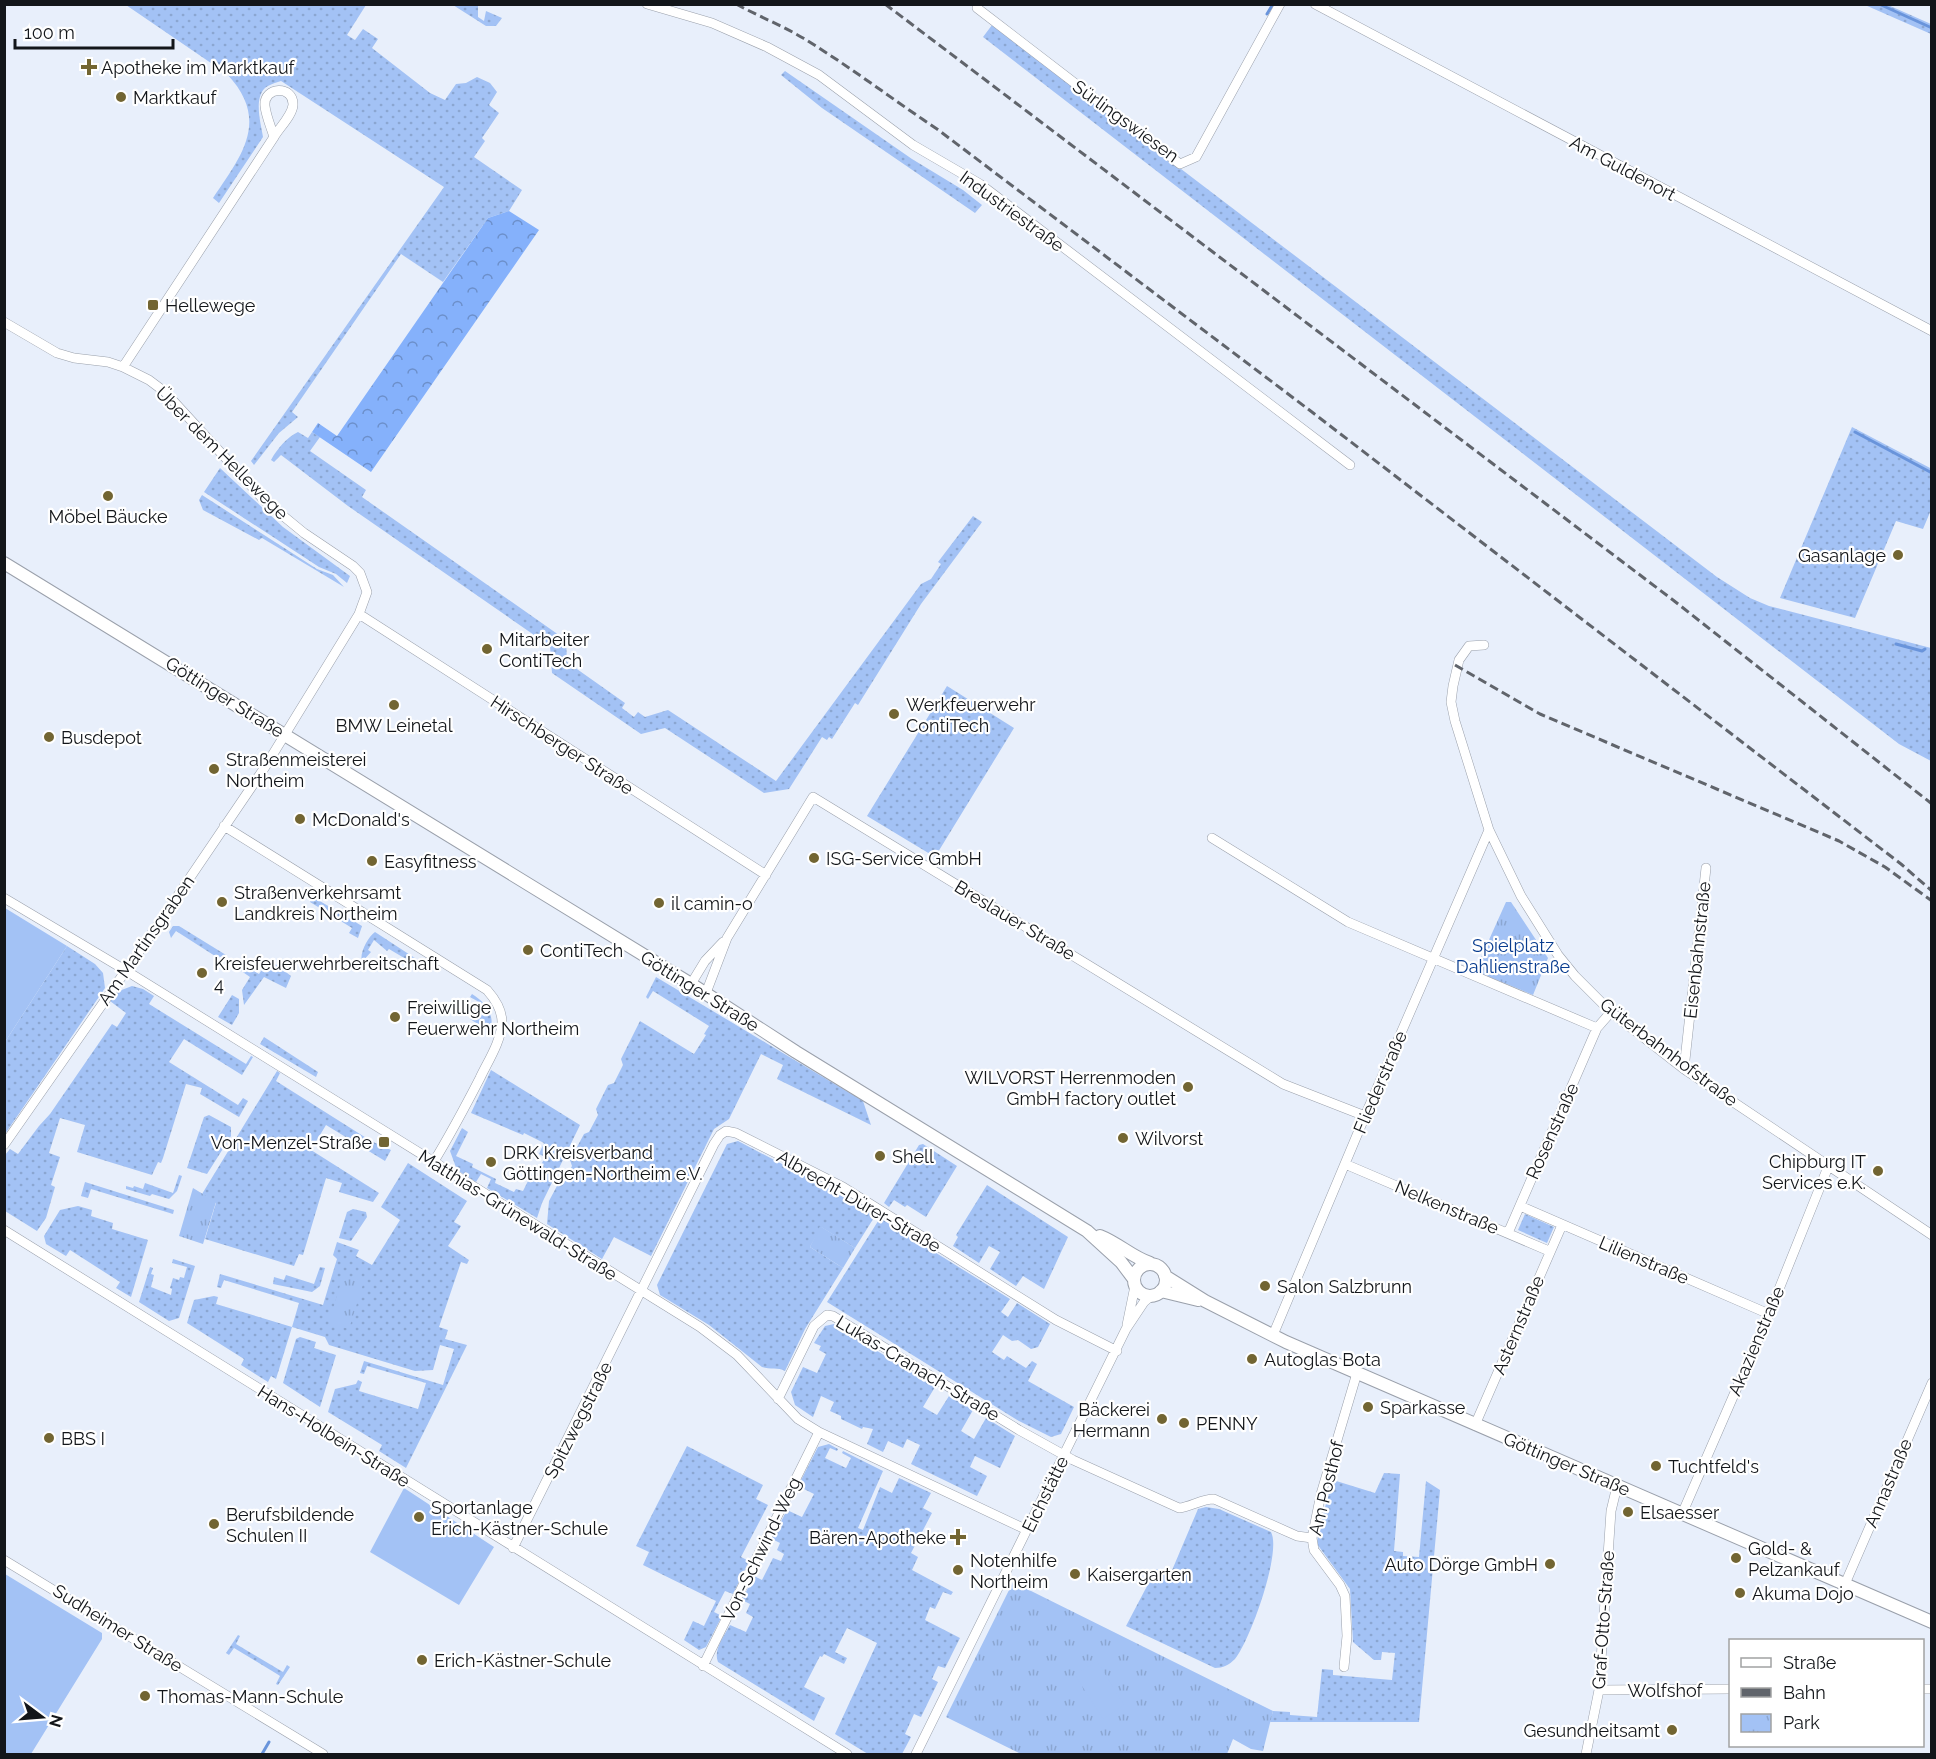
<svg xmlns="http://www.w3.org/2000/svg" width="1936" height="1759" viewBox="0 0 1936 1759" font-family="Raleway,sans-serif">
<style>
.grass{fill:url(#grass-dots)}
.forest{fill:url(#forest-crowns)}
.park{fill:url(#park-tufts)}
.garden{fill:#a3c2f5}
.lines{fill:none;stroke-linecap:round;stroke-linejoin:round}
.stream{stroke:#6994db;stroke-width:3}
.minor-casing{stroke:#9aa0ab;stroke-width:10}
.secondary-casing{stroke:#9aa0ab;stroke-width:14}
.minor{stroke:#fff;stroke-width:9}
.secondary{stroke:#fff;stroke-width:12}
.rail{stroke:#60646b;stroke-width:3;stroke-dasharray:9 4.5;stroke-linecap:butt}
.poi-dot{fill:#726532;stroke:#fff;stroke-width:2}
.labels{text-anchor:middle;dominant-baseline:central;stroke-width:4.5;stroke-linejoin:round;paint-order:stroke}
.poi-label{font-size:18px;fill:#13161a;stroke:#fff;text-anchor:start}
.street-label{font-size:18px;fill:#13161a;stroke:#fff}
.park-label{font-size:18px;fill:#083c8f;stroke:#fff}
</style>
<defs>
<pattern id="grass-dots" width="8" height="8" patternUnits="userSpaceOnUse" patternTransform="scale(1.5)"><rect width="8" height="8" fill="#a3c2f5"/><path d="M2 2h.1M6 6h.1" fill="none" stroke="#8ba6d1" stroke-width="1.8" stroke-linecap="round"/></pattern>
<pattern id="forest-crowns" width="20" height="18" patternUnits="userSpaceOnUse" patternTransform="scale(1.5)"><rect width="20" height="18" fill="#85b1fb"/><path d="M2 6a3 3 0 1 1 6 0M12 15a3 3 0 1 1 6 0" fill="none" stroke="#6c8fca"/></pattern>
<pattern id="park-tufts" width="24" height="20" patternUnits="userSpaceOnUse" patternTransform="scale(1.5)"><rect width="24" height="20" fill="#a3c2f5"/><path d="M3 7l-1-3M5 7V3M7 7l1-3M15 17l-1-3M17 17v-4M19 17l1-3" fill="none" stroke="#8ba6d1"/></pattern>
</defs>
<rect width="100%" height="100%" fill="#e8effb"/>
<path class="grass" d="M126,5H366L347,35L355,40L363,29L378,39L372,48L430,93L445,100L456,84L466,83L477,77L490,83L497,92L489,105L499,113L482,138L485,141L474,157L522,190L509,211L488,218L443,282L401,254L292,412L298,417L279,433L254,465L251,461L444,187L281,81C275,83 268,85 264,89C254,101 261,124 263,137L219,203L213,198C241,156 271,121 227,74Z
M453,5H478V17L484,21L486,11L502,18L496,26H486Z
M1865,5H1888L1931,24V34Z
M992,25L1717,577L1750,598L1769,606L1931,648V761L1899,744L983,37Z
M785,71L912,159L963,190L982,205L975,213L822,108L781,75Z
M1852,427L1932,469L1931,510L1923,529L1896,521L1855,618L1780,598Z
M298,432L308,438L312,432L320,437L310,451L366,490L362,497L566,640L567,662L625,703L622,708L634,717L638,712L645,717L668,710L776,781L921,584L931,579L941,564L938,562L973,516L982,522L921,604L858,705L855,703L832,739L829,737L827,740L822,737L789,789L764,793L665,728L641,734L552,673L550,646L348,506L281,455L274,462L271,460C277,449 287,437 298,432Z
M220,468L283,527L350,576L347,583L336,574L319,567L204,492Z
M202,495L317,569L333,575L344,587L262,538L259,540L203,510L199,500Z
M947,686L1014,728L935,857L867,816Z
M313,897L362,926L358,938L349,933L352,928L310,902Z
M173,926H179L226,955L222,957L215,956L176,931L171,938L169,932Z
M375,932L424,964L421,968L389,949L387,951L374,940L368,950L371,952L362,962C359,953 368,937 375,932Z
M67,946L95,964L103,973L105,988L5,1134V1042Z
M233,959L259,974L269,959L291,976L286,988L264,977L244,1005L242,990L250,977L231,964Z
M656,977L863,1101L871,1125L777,1079L783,1065L761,1054L729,1119L714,1129L651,1256L614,1237L602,1259L547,1224L549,1201L558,1184L564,1182L572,1166L570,1160L584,1134L589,1132L598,1115L596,1109L608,1085L614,1083L623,1065L621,1059L640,1021L694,1054L706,1035L704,1034L709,1026L653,991L648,999L646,997Z
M132,986L143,989L154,996L149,1004L246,1064L251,1056L253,1057L242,1075L184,1039L169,1062L238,1105L243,1098L248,1101L239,1117L200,1094L202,1088L186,1084L163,1158L161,1163L158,1162L152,1175L77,1152L85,1125L60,1118L49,1153L60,1157L51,1185L55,1187L46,1218L37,1231L5,1211V1155L10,1149L18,1154L39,1126L50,1114L112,1024L117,1027L126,1013L110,1001L119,991Z
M472,994C485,1002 496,1015 490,1032L470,1019L476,1010L485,1014L487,1011L477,1005L479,1002L470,997Z
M232,995L239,999V1013L232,1025L218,1017Z
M264,1037L318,1072L316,1077L260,1044Z
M491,1070L580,1125L542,1203L537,1218L487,1188L491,1179L481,1174L476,1182L457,1170L450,1151L462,1128L468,1132L456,1156L473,1164L472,1167L496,1179L495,1183L514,1192L516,1189L523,1191L535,1167L541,1170L544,1164L542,1163L545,1157L539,1154L544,1143L524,1133L523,1135L471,1113Z
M277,1071L280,1073L276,1081L371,1141L391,1150L385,1161L326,1125L311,1150L379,1193L373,1202L339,1192L342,1183L326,1178L303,1255L299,1254L294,1266L205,1239L216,1203L202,1194Z
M209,1115L231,1127V1136L207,1174L187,1168L204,1117Z
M738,1141L837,1193L875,1216L855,1248L821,1227L810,1247L843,1268L805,1329L785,1371C778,1367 770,1370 762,1367L709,1325L660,1295L657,1285L727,1144Z
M923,1144L957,1166L926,1217L907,1205L905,1207L894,1200L889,1207L884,1203L919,1145Z
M408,1163L467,1201L454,1222L461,1226L448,1246L469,1260L467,1264L461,1262L439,1327L448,1330L445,1339L467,1345L406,1468L379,1451L382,1445L328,1412L335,1389L356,1384L358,1380L362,1382L359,1391L418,1409L426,1383L367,1366L364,1374L360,1373L364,1361L443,1385L454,1349L440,1345L433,1370L415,1371L329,1345L325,1337L292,1327L276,1379L271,1376L268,1382L241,1365L244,1359L187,1323L194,1300L214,1296L218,1297L216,1304L292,1327L299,1303L224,1280L221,1288L217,1287L220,1274L323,1305L337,1259L333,1255L337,1242L359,1250L356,1256L372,1265L400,1220L381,1207Z
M179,1175L182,1176L177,1191L169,1199L152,1194L150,1196L126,1189V1186L133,1188L134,1186L143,1189L145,1183L173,1193Z
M85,1182L174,1210L173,1214L91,1189L88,1198L81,1196Z
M987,1185L1068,1237L1044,1289L1023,1276L1016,1286L990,1269L1000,1252L989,1246L979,1263L953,1246L958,1237L956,1235Z
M78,1206L92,1210L91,1216L113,1223L112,1229L148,1240L131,1297L116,1288L120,1282L70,1250L66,1256L46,1244L44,1236L60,1210Z
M353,1209L366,1212L367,1217L351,1241L339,1238L347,1212Z
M1525,1214L1554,1227L1547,1243L1518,1230Z
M880,1218L1010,1299L1001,1312L1008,1317L1017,1303L1050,1324L1038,1347L1031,1349L1018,1340L1012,1341L1003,1335L992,1352L1004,1360L1007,1356L1026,1368L1032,1361L1037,1364L1028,1381L1074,1407L1061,1434L1051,1437L1019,1421L827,1302Z
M173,1259L195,1266L179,1318L169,1321L139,1302L150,1267L153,1268L151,1274L154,1275L151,1287L171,1295L172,1289L170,1288L173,1278L179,1280L180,1277L184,1278L187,1267L172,1263Z
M320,1267L325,1268L320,1286L312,1292L273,1284L274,1277L284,1280L286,1275L314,1284Z
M834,1324L935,1387L923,1407L937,1415L949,1396L973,1410L961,1431L974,1439L986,1418L1015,1436L1000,1468L975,1456L970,1467L987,1476L977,1496L911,1464L920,1445L907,1439L903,1448L888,1441L883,1452L867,1444L873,1429L863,1427L862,1429L841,1419V1416L830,1411L834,1402L821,1396L813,1417L795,1405L791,1392L803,1367L817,1373L826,1354L819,1350L821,1346L814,1343L825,1326Z
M300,1337L316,1342L314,1348L336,1355L320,1407L283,1383L296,1339Z
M829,1444L838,1449L837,1451L830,1448L825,1458L846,1468L851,1458L842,1453L843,1451L883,1471L858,1528L863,1530L880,1487L892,1493L899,1478L931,1493L923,1508L932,1513L911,1553L918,1557L912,1570L953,1592L951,1595L943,1592L935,1609L930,1607L925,1620L960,1638L945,1668L938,1666L932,1679L938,1682L921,1717L914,1714L905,1734L911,1737L902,1754H868L835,1734L877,1643L847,1628L835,1652L847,1658L844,1664L824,1654L822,1657L820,1656L804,1687L825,1698L814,1721L718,1662C713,1650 724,1636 730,1625L746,1632L753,1617L746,1613L750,1604L742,1600L754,1576L762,1580L773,1558L781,1561L784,1554L777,1550L780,1543L772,1539L787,1510L802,1517L814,1494L798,1486L818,1447Z
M687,1446L763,1485L756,1499L768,1505L741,1557L749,1561L733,1594L725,1591L714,1612L722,1616L706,1647L699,1650L684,1640L693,1621L704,1626L716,1601L643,1565L649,1552L636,1546Z
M1384,1473L1400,1474L1394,1551L1403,1552V1556L1419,1557L1426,1481L1440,1490L1419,1722H1270L1273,1711L1290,1712V1715L1317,1717L1322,1669L1333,1670V1675L1392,1680L1395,1653L1382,1652L1381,1660H1374L1353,1642L1350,1589L1317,1544L1319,1528L1333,1480L1375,1493Z
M1206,1507L1219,1509L1271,1532C1282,1552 1250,1641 1235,1659C1229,1665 1223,1668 1215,1668L1126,1626L1156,1569L1170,1575L1198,1509Z
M238,1635L240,1636L236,1644L283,1672L287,1665L290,1667L278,1685L276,1684L280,1676L277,1674L234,1648L229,1655L226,1653Z"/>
<path class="forest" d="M509,211L539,230L371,472L312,432L318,423L337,436L488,218Z"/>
<path class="park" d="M1506,902H1511L1548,958L1533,995L1475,971Z
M193,1188L216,1202L203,1244L179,1236Z
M820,1226L855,1248L843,1268L810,1247Z
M343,1275L364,1281L349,1329L329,1323Z
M1013,1582L1273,1711L1263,1751L1251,1749L1233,1739L1227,1754H1021L946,1717Z"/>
<path class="garden" d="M5,908L67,946L5,1042Z
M404,1488L494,1547L459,1605L370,1552Z
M5,1574L102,1633V1639L31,1754H5Z
M1097,1661L1124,1705L1103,1719L1075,1675Z"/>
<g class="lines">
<path class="stream" d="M1879,4L1932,28
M1267,14L1273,4
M1855,432L1932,473
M1896,644L1922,651L1925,649
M262,1754L269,1742"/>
<g class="minor-casing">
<path id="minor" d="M647,4L712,23L767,47L819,75L913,145L980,184L1350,465
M1315,4L1932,331
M977,8L1180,164L1196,157L1280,4
M4,322L57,353L74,358L108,362L123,367L149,380L165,392L265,501L304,533L353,566L360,573L367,592L359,614L265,767L166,913L4,1145
M123,367L274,137C279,128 292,116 293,105C294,85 263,86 265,106C266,116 271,127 274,137
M359,614L766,875
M1484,645L1469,646L1459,660L1453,686L1451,702L1455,721L1489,830L1521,896L1558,955L1575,976L1611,1012L1684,1069L1932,1235
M224,826L487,990C495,999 502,1009 502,1022C501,1042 488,1061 480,1078C465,1107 450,1135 433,1163
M1212,838L1348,922L1597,1028L1611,1012
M4,898L125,970L700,1327L737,1355L798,1419L819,1432L1027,1530
M691,984L705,961L723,942
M706,993L727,938L813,797L1283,1084L1365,1116
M1684,1069L1706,868
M1345,1164L1549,1251
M1520,1206L1769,1314
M4,1230L847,1754
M1508,1233L1597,1028
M1127,1325L1135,1286
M1273,1335L1365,1116L1489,830
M778,1399L814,1326L827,1315L833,1316L1019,1430L1073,1460L1179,1508C1191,1507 1201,1499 1214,1499L1297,1536L1312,1538
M1475,1425L1562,1225
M1682,1514L1769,1314L1828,1167
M513,1548L714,1144L720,1135L726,1131L736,1133L843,1187L1056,1320L1117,1351
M4,1560L323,1754
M1845,1584L1932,1383
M703,1666L819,1432
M1344,1667L1347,1636L1345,1596L1340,1585L1314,1550L1312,1538L1321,1494L1357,1373
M1922,1689H1932
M1599,1690L1730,1689
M916,1754L1126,1329L1144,1302L1151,1296
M1586,1754L1599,1690L1611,1511L1617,1486"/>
</g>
<g class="secondary-casing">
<path id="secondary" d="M4,563L691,984L796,1052L1087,1231L1121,1262L1133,1278
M1100,1236C1118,1243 1132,1257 1150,1263
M1134 1280a16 16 0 1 1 32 0a16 16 0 1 1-32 0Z
M1165,1276L1205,1301L1286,1342L1932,1622
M1161,1291L1198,1300"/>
</g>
<use href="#minor" class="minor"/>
<use href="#secondary" class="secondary"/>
<path class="rail" d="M736,4C758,16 781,25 803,38C849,66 892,99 937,129L1308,409L1901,864L1932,891
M885,4L1673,600L1932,804
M1455,665L1540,714L1839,841L1885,867L1932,901"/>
</g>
<g class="poi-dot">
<path d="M86 58h6v6h6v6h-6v6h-6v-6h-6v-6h6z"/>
<circle cx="121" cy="97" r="6"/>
<rect x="147" y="299" width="12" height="12" rx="3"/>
<circle cx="108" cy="496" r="6"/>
<circle cx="1898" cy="555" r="6"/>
<circle cx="487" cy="649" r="6"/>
<circle cx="394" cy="705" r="6"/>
<circle cx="894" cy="714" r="6"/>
<circle cx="49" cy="737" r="6"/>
<circle cx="214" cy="769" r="6"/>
<circle cx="300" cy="819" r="6"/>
<circle cx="814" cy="858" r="6"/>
<circle cx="372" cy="861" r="6"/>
<circle cx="222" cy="902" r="6"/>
<circle cx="659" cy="903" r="6"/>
<circle cx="528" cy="950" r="6"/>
<circle cx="202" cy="973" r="6"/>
<circle cx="395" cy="1017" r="6"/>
<circle cx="1188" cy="1087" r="6"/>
<circle cx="1123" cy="1138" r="6"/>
<rect x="378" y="1136" width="12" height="12" rx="3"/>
<circle cx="880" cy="1156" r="6"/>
<circle cx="491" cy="1162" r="6"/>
<circle cx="1878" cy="1171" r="6"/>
<circle cx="1265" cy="1286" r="6"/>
<circle cx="1252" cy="1359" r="6"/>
<circle cx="1368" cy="1407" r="6"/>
<circle cx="1162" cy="1419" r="6"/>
<circle cx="1184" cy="1423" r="6"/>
<circle cx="49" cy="1438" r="6"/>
<circle cx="1656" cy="1466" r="6"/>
<circle cx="1628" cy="1512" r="6"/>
<circle cx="419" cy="1517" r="6"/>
<circle cx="214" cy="1524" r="6"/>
<path d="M955 1528h6v6h6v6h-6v6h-6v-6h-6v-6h6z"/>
<circle cx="1736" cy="1558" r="6"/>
<circle cx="1550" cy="1564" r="6"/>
<circle cx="958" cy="1570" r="6"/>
<circle cx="1075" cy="1574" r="6"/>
<circle cx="1740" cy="1593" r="6"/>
<circle cx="422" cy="1660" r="6"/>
<circle cx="145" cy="1696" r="6"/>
<circle cx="1672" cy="1730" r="6"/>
</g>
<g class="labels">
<g class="poi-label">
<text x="101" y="67">Apotheke im Marktkauf</text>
<text x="133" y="97">Marktkauf</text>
<text x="165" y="305">Hellewege</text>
<text x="108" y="516" text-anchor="middle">Möbel Bäucke</text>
<text x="1886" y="555" text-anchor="end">Gasanlage</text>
<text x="499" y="639">Mitarbeiter<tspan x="499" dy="21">ContiTech</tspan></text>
<text x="906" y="704">Werkfeuerwehr<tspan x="906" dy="21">ContiTech</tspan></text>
<text x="394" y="725" text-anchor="middle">BMW Leinetal</text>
<text x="61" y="737">Busdepot</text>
<text x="226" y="759">Straßenmeisterei<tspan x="226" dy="21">Northeim</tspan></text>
<text x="312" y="819">McDonald's</text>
<text x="826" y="858">ISG-Service GmbH</text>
<text x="384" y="861">Easyfitness</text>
<text x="234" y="892">Straßenverkehrsamt<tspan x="234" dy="21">Landkreis Northeim</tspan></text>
<text x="671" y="903">il camin-o</text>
<text x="540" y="950">ContiTech</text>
<text x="214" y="963">Kreisfeuerwehrbereitschaft<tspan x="214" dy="21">4</tspan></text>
<text x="407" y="1007">Freiwillige<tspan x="407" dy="21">Feuerwehr Northeim</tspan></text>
<text x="1176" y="1077" text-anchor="end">WILVORST Herrenmoden<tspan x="1176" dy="21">GmbH factory outlet</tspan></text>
<text x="1135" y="1138">Wilvorst</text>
<text x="372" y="1142" text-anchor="end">Von-Menzel-Straße</text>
<text x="503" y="1152">DRK Kreisverband<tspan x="503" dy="21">Göttingen-Northeim e.V.</tspan></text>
<text x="892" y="1156">Shell</text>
<text x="1866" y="1161" text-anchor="end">Chipburg IT<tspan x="1866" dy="21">Services e.K.</tspan></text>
<text x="1277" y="1286">Salon Salzbrunn</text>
<text x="1264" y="1359">Autoglas Bota</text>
<text x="1380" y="1407">Sparkasse</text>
<text x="1150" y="1409" text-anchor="end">Bäckerei<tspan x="1150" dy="21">Hermann</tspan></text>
<text x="1196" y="1423">PENNY</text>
<text x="61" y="1438">BBS I</text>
<text x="1668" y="1466">Tuchtfeld's</text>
<text x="431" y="1507">Sportanlage<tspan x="431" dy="21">Erich-Kästner-Schule</tspan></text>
<text x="1640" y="1512">Elsaesser</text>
<text x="226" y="1514">Berufsbildende<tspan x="226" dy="21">Schulen II</tspan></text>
<text x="946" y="1537" text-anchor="end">Bären-Apotheke</text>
<text x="1748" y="1548">Gold- &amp;<tspan x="1748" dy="21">Pelzankauf</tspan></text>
<text x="970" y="1560">Notenhilfe<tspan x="970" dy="21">Northeim</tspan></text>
<text x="1538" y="1564" text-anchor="end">Auto Dörge GmbH</text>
<text x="1087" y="1574">Kaisergarten</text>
<text x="1752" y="1593">Akuma Dojo</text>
<text x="434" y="1660">Erich-Kästner-Schule</text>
<text x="157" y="1696">Thomas-Mann-Schule</text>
<text x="1660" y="1730" text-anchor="end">Gesundheitsamt</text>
</g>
<g class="street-label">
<text transform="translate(1126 121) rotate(36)">Sürlingswiesen</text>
<text transform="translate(1623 168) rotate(28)">Am Guldenort</text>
<text transform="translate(1012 211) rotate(36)">Industriestraße</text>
<text transform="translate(222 453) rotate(45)">Über dem Hellewege</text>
<text transform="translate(225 697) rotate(32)">Göttinger Straße</text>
<text transform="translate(562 745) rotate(33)">Hirschberger Straße</text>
<text transform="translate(1015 920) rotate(31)">Breslauer Straße</text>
<text transform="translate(146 940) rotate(-55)">Am Martinsgraben</text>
<text transform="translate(1697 950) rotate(-84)">Eisenbahnstraße</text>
<text transform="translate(700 991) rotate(32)">Göttinger Straße</text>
<text transform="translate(1669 1052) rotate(37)">Güterbahnhofstraße</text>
<text transform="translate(1380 1082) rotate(-67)">Fliederstraße</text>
<text transform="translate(1552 1131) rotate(-66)">Rosenstraße</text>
<text transform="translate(859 1201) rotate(30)">Albrecht-Dürer-Straße</text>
<text transform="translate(1447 1207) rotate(23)">Nelkenstraße</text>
<text transform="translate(518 1215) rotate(32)">Matthias-Grünewald-Straße</text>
<text transform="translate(1644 1260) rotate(23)">Lilienstraße</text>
<text transform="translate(1518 1325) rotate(-67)">Asternstraße</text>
<text transform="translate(1756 1341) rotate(-67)">Akazienstraße</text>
<text transform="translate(918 1368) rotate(31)">Lukas-Cranach-Straße</text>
<text transform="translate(578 1420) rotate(-63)">Spitzwegstraße</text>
<text transform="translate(334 1436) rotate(32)">Hans-Holbein-Straße</text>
<text transform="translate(1567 1464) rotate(23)">Göttinger Straße</text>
<text transform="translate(1888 1483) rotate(-67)">Annastraße</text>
<text transform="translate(1326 1488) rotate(-76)">Am Posthof</text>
<text transform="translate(1045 1494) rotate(-64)">Eichstätte</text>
<text transform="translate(761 1549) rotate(-64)">Von-Schwind-Weg</text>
<text transform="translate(1603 1620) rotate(-86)">Graf-Otto-Straße</text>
<text transform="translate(118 1628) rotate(32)">Sudheimer Straße</text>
<text x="1665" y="1690">Wolfshof</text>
</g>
<g class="park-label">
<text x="1513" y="945">Spielplatz<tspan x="1513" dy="21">Dahlienstraße</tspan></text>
</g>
</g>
<rect width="1936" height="1759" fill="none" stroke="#13161a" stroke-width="12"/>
<rect x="1729" y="1639" width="195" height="108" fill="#ffffff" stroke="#a1a2a3" stroke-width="1.5"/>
<rect x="1741" y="1658" width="30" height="9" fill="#ffffff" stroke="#a1a2a3" stroke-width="1.5"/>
<text x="1783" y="1669" font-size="18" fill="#13161a">Straße</text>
<rect x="1741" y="1688" width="30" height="9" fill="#60646b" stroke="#a1a2a3" stroke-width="1.5"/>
<text x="1783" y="1699" font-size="18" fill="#13161a">Bahn</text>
<rect x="1741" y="1714" width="30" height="18" fill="url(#park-tufts)" stroke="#a1a2a3" stroke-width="1.5"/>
<text x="1783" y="1729" font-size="18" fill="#13161a">Park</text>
<g transform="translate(42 1717) rotate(106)" stroke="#ffffff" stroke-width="4.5" paint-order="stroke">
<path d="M0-4.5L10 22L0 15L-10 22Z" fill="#13161a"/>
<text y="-9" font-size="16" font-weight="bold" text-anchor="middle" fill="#13161a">N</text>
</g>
<path d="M15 39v9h158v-9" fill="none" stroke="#13161a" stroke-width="3"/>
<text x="24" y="39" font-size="18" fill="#13161a" stroke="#ffffff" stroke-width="4.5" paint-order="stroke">100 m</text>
</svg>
